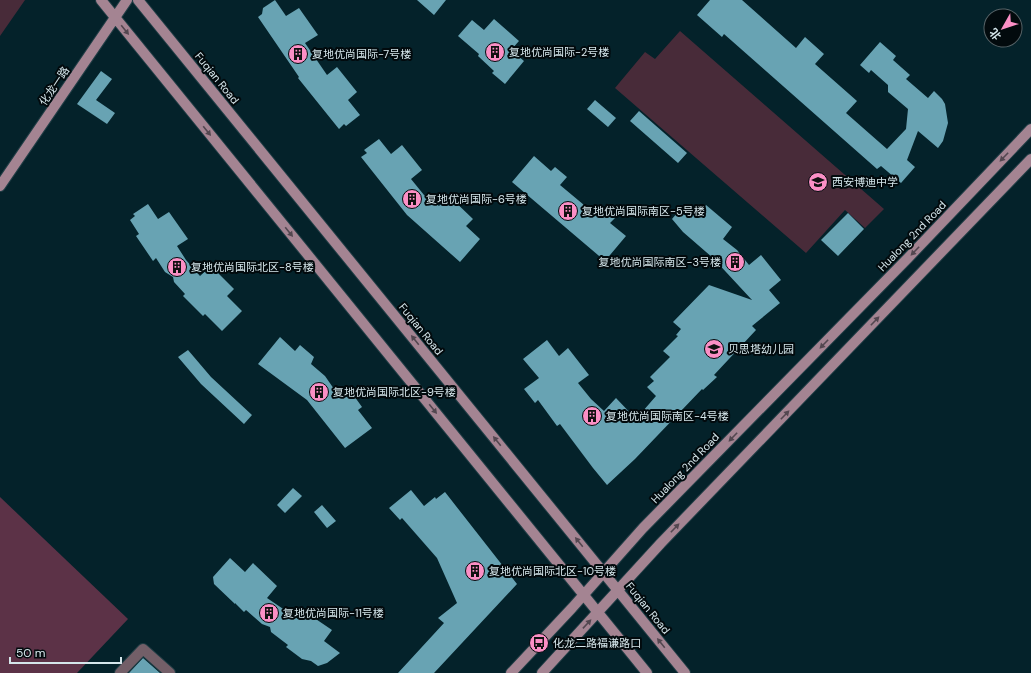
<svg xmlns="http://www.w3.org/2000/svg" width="1031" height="673" viewBox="0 0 1031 673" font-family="'DM Sans','Noto Sans SC',sans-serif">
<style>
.green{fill:#482b39}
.forest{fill:#5c3247}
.building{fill:#68a3b3}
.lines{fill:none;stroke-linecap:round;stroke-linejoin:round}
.street-casing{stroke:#213d45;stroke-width:12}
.secondary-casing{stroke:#213d45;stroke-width:12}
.street{stroke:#735f68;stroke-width:10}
.secondary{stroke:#a48492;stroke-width:10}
.oneway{fill:#534750}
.labels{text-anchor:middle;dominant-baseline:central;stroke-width:4;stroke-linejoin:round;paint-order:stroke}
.poi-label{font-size:11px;fill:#d5e6eb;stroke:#020a0d;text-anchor:start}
.street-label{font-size:11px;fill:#d5e6eb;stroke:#020a0d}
</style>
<rect width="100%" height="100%" fill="#04222a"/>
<path class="green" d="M0,0H25L0,36Z
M680,31L884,209L865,228L845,210L806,253L615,88L645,52L655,59Z"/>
<path class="forest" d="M0,497L128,619L77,673H0Z"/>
<path class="building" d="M275,0L286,16L299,8L318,35L305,43L327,75L337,67L357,92L348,100L360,115L346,126L344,124L339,129L298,78L299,77L258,17L262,14L263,8Z
M417,0H446L434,15Z
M710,0H742L796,48L805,37L824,54L815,64L857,101L846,113L887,149L906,129L908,109L888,92V85L871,70L869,73L860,65L880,42L896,56L893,60L910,75L906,79L928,98L934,91L942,99L945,104L948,123L943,141L938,148L918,131L907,160L915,167L901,183L881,166L877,169L724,34L722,37L697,15Z
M494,19L519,41L511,50L524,61L505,84L492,73L494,71L478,56L479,54L458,36L472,20L484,30Z
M101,71L112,79L96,100L115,113L107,124L77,104Z
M595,100L616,118L608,127L587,109Z
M639,111L687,153L678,163L630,121Z
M379,139L391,154L402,145L422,170L411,179L424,195L439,206L449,196L473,219L466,226L480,239L460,262L407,215L361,157L367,153L364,150Z
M534,156L551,171L555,167L567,177L560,185L596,215L602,207L615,218L610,223L626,236L605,261L512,182Z
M148,204L158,219L169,212L188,239L177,246L186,260L200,276L211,266L234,289L227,296L242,311L222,331L205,314L203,316L183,296L185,294L174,282L173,277L165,272L156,258L153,261L136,236L139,234L130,220L135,216L133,214Z
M684,205L697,216L706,205L732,227L723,239L737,250L749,265L761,255L781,280L769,290L780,303L752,326L756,330L714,375L717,377L703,390L702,389L635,459L607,485L593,468L560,424L557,426L538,400L535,403L524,389L539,378L523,359L547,340L559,356L568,348L589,375L578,383L591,399L604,411L616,398L636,419L656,396L647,387L654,381L650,377L670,357L663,351L678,336L676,335L681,329L673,322L709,285L752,300L713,258L683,232L672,219Z
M848,213L864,229L838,256L821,240Z
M280,337L295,351L300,345L314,357L311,364L325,376L334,389L338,388L346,397L352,393L362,407L358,410L372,428L345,448L307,400L258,364Z
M188,350L211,377L252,415L244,424L201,384L178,357Z
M293,488L302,496L285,513L277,505Z
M411,490L424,506L435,497L436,499L445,492L517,584L434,673H398L444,623L438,618L457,603L437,558L402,518L400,520L389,508Z
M322,505L336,521L327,528L314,512Z
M230,558L245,572L253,563L277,586L267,598L298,619L304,611L332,630L324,641L340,653L327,663L318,666L311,661L302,659L286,647L288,645L271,632L270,627L262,624L246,610L244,612L235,603V604L214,584L213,577Z
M143,658L160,673H129Z"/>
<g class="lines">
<g class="street-casing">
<path id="street" d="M120,673L143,649L170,673"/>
</g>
<g class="secondary-casing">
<path id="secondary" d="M101,0L647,673
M138,0L685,673
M0,186L127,0
M511,673L572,608L643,528L908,258L1031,129
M542,673L661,543L1031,159"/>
</g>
<use href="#street" class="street"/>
<use href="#secondary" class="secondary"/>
</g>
<defs><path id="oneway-solid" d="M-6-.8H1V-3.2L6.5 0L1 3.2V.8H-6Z"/></defs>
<g class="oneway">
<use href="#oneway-solid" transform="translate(125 30) rotate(51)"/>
<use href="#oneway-solid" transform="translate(207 131) rotate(51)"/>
<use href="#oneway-solid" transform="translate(1004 157) rotate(134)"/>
<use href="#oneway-solid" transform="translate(289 232) rotate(51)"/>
<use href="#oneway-solid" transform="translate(915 251) rotate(134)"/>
<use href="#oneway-solid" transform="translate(875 321) rotate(-46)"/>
<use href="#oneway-solid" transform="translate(415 340) rotate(-129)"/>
<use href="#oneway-solid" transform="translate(824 344) rotate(134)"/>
<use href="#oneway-solid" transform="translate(433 409) rotate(51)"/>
<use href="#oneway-solid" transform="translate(785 415) rotate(-46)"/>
<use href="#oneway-solid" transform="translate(733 437) rotate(134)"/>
<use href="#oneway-solid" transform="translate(497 441) rotate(-129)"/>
<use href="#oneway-solid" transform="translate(675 528) rotate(-46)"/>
<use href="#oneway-solid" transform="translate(579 542) rotate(-129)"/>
<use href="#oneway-solid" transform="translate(587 624) rotate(-47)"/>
<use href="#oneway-solid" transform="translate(661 643) rotate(-129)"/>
</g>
<defs>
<g id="building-disc" transform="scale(1)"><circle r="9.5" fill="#fb8fc5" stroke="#020a0d"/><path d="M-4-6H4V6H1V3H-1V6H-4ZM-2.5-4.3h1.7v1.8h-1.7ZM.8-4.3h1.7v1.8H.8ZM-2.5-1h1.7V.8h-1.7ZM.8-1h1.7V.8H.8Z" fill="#111"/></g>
<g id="school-disc" transform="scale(1)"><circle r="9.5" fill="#fb8fc5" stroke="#020a0d"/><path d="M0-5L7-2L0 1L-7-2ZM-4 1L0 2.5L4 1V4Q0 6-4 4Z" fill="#111"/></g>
<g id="bus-disc" transform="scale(1)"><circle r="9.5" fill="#fb8fc5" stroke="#020a0d"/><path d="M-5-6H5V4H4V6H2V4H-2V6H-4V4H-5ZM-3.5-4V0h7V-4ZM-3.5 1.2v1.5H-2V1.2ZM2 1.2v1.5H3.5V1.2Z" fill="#111"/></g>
</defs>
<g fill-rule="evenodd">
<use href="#building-disc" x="495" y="52"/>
<use href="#building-disc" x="298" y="54"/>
<use href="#school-disc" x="818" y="182"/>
<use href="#building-disc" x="412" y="199"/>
<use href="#building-disc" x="568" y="211"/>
<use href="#building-disc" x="735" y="262"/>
<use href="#building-disc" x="177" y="267"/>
<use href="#school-disc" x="714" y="349"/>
<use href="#building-disc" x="319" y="392"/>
<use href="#building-disc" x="592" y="416"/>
<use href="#building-disc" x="475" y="571"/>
<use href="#building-disc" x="269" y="613"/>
<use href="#bus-disc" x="539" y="643"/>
</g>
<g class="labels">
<g class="poi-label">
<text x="509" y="52">复地优尚国际-2号楼</text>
<text x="312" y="54">复地优尚国际-7号楼</text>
<text x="832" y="182">西安博迪中学</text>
<text x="426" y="199">复地优尚国际-6号楼</text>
<text x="582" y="211">复地优尚国际南区-5号楼</text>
<text x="721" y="262" text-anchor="end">复地优尚国际南区-3号楼</text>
<text x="191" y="267">复地优尚国际北区-8号楼</text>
<text x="728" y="349">贝思塔幼儿园</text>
<text x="333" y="392">复地优尚国际北区-9号楼</text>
<text x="606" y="416">复地优尚国际南区-4号楼</text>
<text x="489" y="571">复地优尚国际北区-10号楼</text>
<text x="283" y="613">复地优尚国际-11号楼</text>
<text x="553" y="643">化龙二路福谦路口</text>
</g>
<g class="street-label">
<text transform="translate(217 78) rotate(51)">Fuqian Road</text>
<text transform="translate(54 86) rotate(-56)">化龙一路</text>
<text transform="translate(912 236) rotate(-46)">Hualong 2nd Road</text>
<text transform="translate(421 329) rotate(51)">Fuqian Road</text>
<text transform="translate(685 468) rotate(-46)">Hualong 2nd Road</text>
<text transform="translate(648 608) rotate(51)">Fuqian Road</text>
</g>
</g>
<g transform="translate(1003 28) rotate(231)"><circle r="19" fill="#020a0d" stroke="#566266"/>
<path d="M0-3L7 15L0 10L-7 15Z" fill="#fb8fc5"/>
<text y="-6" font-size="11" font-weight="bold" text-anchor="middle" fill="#d5e6eb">北</text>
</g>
<path d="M10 657v6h111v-6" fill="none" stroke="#d5e6eb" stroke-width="2"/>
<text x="16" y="657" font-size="12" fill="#d5e6eb" stroke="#020a0d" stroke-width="3" paint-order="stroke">50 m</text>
</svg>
